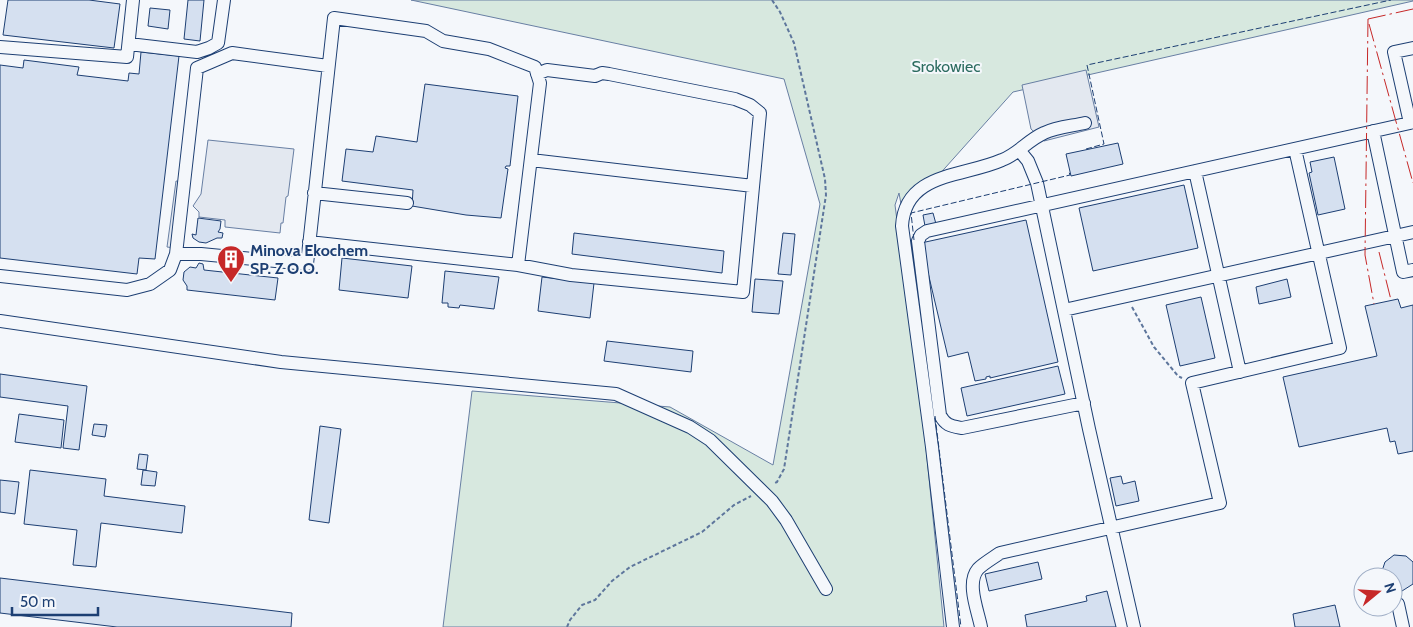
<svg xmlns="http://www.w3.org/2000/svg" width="1413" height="627" viewBox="0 0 1413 627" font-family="Cabin,sans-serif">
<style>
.green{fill:#d7e8df;stroke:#687fa3}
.parking{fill:#e3e8f0;stroke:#687fa3}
.building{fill:#d5e0f0;stroke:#1d3f73}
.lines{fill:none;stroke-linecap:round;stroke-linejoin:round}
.minor-casing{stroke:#1d3f73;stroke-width:14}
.path{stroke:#5e769c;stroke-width:2;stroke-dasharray:4 2.5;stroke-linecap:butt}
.minor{stroke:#f4f7fb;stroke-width:12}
.fence{stroke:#1d3f73;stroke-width:1;stroke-dasharray:6 2.5;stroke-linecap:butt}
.power{stroke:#c62828;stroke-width:1;stroke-dasharray:18 4 2.5 4;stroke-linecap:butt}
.labels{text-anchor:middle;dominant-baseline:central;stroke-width:4;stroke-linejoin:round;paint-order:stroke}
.park-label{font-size:16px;fill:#2c6c60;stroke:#f4f7fb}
.poi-label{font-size:16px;font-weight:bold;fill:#1d3f73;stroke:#f4f7fb;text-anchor:start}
</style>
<rect width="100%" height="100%" fill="#f4f7fb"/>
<path class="green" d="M411,0H1413V1L1013,92L903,215L899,193L895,205L924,428L944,627H443L472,391L670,407L773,465L820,204L784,79Z"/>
<path class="parking" d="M1086,70L1099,127L1044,141L1031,129L1022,85Z
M208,140L294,149L288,196L286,197L283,223H281L280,233L225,227V220L199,217V212L193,206L201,194Z
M176,181L183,182L175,248L167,247Z"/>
<path class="building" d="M8,0H89L120,4L114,48L3,35Z
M188,0H204L200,41L184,39Z
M150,8L170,10L168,29L148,26Z
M141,52L179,56L155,259L139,258L137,274L0,258V65L23,68L24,60L79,67L77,75L128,81L129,73L139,74Z
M425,84L518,96L510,166H506L505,168L508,169L501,218L466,215L412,206L413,190L342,181L346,149L373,152L376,136L417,142Z
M1118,143L1123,164L1071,176L1066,154Z
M1334,157L1345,209L1318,215L1309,173L1312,172L1310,162Z
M1184,185L1198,248L1093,271L1079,208Z
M933,213L936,224L925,226L923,215Z
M198,218L221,221L220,229L218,232L223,233L222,238H217L206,243L199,242L193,238L192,234L196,235Z
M1026,220L1058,362L990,378V376L986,377V379L975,381L968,352L948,357L921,243Z
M574,233L724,251L722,273L572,254Z
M783,233L795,234L791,275L778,274Z
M342,258L412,266L408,298L339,290Z
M199,263L203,264L204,270L278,278L275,300L187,290V286L183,280L184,272L190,267L196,268Z
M445,271L499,277L494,309L460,305L459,308L448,307V303H442Z
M542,277L594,283L590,318L538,311Z
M755,279L783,281L779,314L752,312Z
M1287,279L1291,297L1259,304L1256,287Z
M1201,297L1215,358L1180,366L1166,305Z
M1398,299L1401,308L1413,305V451L1398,454L1395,441L1390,442L1387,428L1299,447L1283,377L1377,356L1365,306Z
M607,341L693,351L691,372L604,361Z
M1058,366L1065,394L967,416L961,388Z
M0,374L87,386L79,450L63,448L68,406L0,397Z
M19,414L64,420L61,448L15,442Z
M94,424L107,425L105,437L92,435Z
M320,426L341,429L329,523L309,520Z
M139,454L148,455L146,470L137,469Z
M30,470L106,479L104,496L185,506L182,533L101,523L96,567L73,565L77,530L24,524Z
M143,470L157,472L155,486L141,485Z
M1121,476L1123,484L1135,481L1139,501L1116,506L1110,478Z
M0,480L19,482L15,514L0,512Z
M1394,555L1406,556L1413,562V584L1402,591L1393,590V577H1382L1381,574L1385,562Z
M1038,562L1042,579L989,591L985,574Z
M0,578L292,613L291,627H117L0,613Z
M1107,591L1116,627H1027L1025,615L1087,601L1086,596Z
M1335,605L1340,627H1295L1293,614Z"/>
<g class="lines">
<g class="minor-casing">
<path id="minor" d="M129,44L197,52L209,48L218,43L224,0
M0,47L127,57L133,0
M1373,131L1403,272L1413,270
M1019,150L1028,161L1037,183L1089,429L1134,627
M531,160L753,186
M1195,171L1240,372
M314,193L407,203
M309,242L518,265L571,275L743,292L760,113L750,105L735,99L609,74L602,73L595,76L547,70L537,74
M176,254L197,68L232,53L328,66
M0,276L127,290L150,284L170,270L176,254H201L307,264L334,18L426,31L443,41L489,49L535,67L540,83L518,265
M1064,310L1413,232
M0,321L281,362L616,394L690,427L710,440L772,501L786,520L826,589
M1084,403L962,428C951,426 946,426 940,415L918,241L921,235L927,231L1410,123L1394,52L1413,48
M1398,604L1403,627
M953,627L932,447L902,226C905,172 964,177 1002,160C1018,154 1028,140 1044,133C1056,127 1072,126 1085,123
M981,627C978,611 966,583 978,569C984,563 993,558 1000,553L1220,503L1192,383L1340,348L1295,149"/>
</g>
<path class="path" d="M772,0L780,12L794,43L825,179L826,195L784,469L777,482L773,484
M1132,307L1154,347L1178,376L1182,378
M567,627L570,620L582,605L595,600L612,581L630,567L702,532L734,505L751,496"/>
<use href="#minor" class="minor"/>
<path class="fence" d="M1086,149L1104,144L1087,65L1391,0
M914,240L911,213L1070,175L1069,172
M935,416L961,627"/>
<path class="power" d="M1368,19L1365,255L1374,304
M1368,19L1413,9
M1369,24L1413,183
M1379,252L1391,300"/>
</g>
<defs>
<g id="building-pin" transform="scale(1.4375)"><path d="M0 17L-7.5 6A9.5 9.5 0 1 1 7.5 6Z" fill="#c62828" stroke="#f4f7fb"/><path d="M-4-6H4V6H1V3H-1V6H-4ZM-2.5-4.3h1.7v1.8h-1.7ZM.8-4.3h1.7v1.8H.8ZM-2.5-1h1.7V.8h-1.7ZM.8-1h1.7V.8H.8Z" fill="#fff"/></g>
</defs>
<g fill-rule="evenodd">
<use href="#building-pin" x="231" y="259"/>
</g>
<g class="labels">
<g class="park-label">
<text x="946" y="66">Srokowiec</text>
</g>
<g class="poi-label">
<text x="250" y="250">Minova Ekochem<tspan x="250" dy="18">SP. Z O.O.</tspan></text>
</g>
</g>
<g transform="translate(1378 592) rotate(72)"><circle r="24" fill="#f4f7fb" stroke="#9eadc5"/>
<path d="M0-4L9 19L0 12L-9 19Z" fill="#c62828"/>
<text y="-8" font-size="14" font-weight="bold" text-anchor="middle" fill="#1d3f73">N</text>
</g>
<path d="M12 607v8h86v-8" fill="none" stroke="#1d3f73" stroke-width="2.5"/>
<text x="20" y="607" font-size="15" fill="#1d3f73" stroke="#f4f7fb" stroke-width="4" paint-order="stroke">50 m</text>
</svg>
